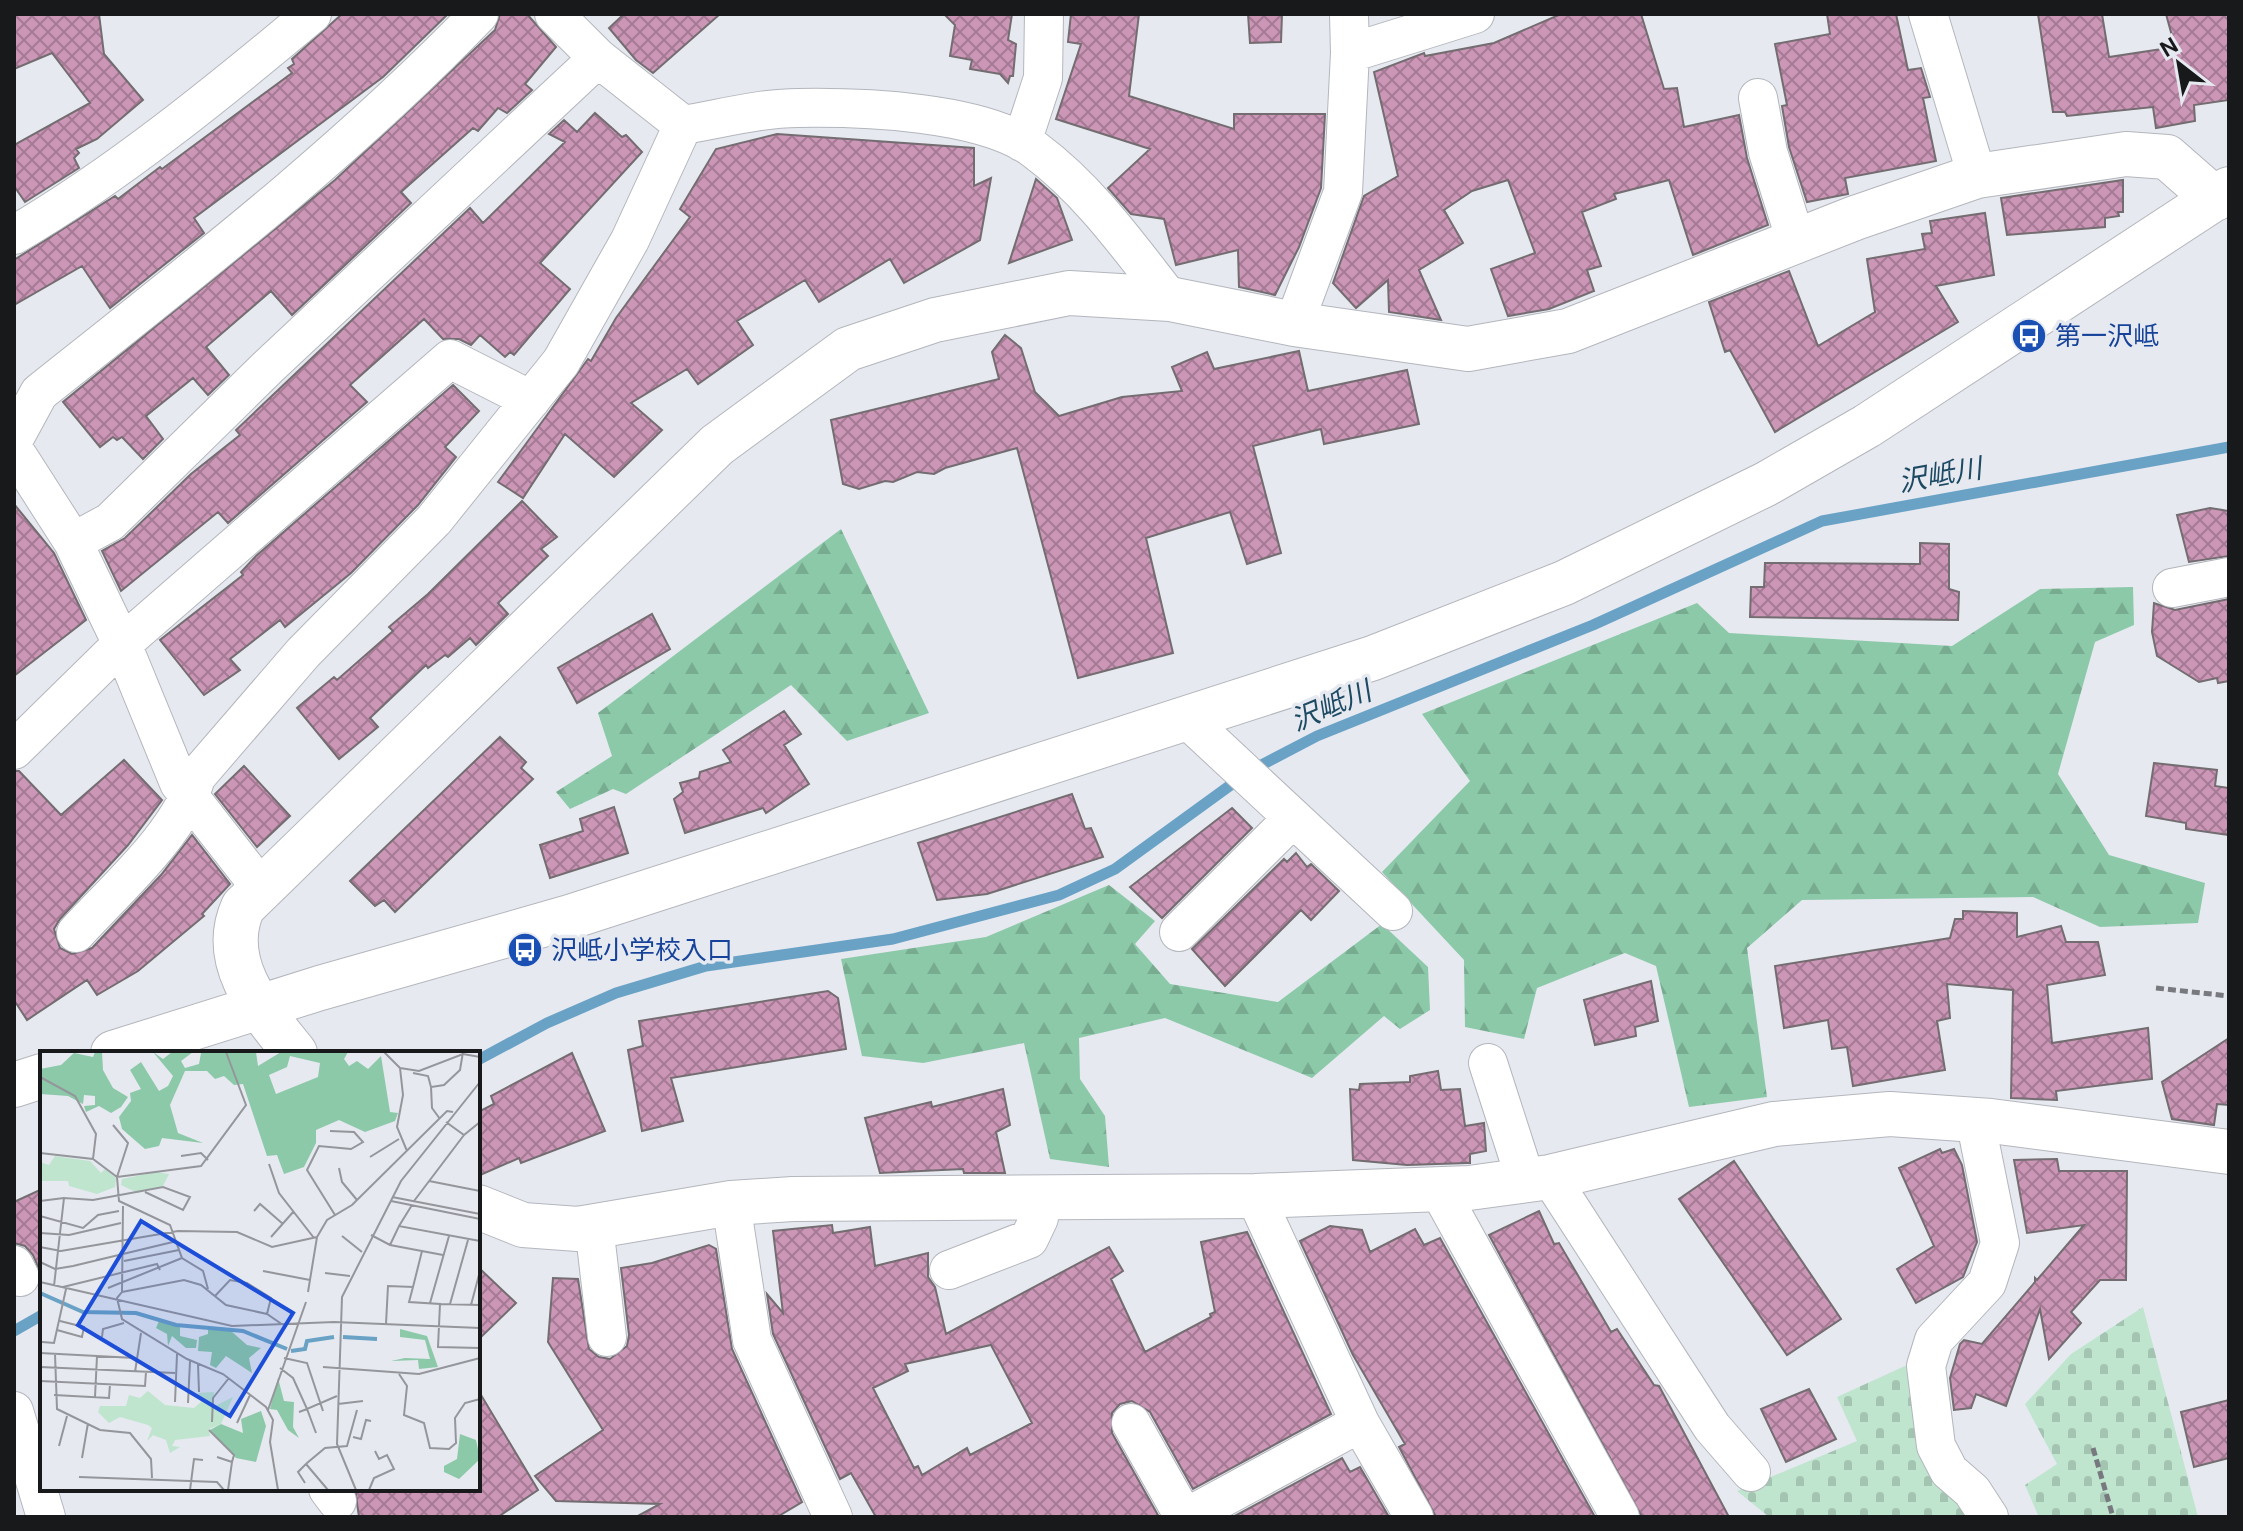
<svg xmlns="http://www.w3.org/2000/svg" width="2243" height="1531" viewBox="0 0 2243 1531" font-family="'DM Sans','Noto Sans JP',sans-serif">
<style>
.forest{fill:url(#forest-firs)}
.cemetery{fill:url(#cemetery-stones)}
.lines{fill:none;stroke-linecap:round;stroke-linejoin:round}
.stream{stroke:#6aa2c6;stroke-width:11}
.building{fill:url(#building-cross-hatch);stroke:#736c70;stroke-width:2;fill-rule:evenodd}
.minor-casing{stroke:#b4b6bd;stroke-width:40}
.tertiary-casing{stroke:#b4b6bd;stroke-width:46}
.path{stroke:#77797e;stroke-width:5;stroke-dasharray:8 4;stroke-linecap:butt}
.minor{stroke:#fff;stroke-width:38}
.tertiary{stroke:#fff;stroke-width:44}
.labels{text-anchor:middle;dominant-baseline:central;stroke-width:7;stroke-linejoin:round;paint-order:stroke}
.transit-label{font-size:26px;fill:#164399;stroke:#e6e9f0;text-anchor:start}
.water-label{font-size:28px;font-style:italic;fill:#1d4a63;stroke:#e6e9f0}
.inset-river{fill:none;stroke:#6aa2c6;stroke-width:4}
.inset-road{fill:none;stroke:#94969b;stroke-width:2}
.view{fill:#1d4ed8;fill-opacity:0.15;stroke:#1d4ed8;stroke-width:4}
.inset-edge{fill:none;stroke:#18191b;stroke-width:4}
</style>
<defs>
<pattern id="forest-firs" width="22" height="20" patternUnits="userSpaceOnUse" patternTransform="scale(2)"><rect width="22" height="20" fill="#8cc9a9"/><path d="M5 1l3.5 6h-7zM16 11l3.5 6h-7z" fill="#78ac91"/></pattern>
<pattern id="cemetery-stones" width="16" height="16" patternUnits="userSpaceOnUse" patternTransform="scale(2)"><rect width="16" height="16" fill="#bfe5cf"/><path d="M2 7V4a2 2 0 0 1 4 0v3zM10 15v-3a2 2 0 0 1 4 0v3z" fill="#a3c4b1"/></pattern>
<pattern id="building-cross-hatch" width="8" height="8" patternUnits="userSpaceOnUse" patternTransform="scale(2)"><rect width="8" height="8" fill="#cc96b7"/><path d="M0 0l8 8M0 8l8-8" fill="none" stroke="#a57a94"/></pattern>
</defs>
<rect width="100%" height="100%" fill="#e6e9f0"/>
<path class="forest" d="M841,529L929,713L847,741L791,685L626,794L613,789L570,809L556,792L612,756L598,713Z
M2133,587L2134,625L2095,642L2058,774L2109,855L2205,883L2198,923L2100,927L2033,897L1802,900L1747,948L1767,1097L1689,1107L1656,966L1625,953L1537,988L1524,1039L1465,1027L1464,960L1382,872L1470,781L1422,714L1697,603L1729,633L1952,646L2040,589Z
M1109,885L1155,921L1135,944L1170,984L1278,1002L1382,924L1428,967L1430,1010L1400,1029L1384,1016L1312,1078L1165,1018L1079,1038L1080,1079L1105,1116L1109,1167L1050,1159L1024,1043L923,1063L862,1056L841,959L986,937Z"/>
<path class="cemetery" d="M2143,1307L2198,1517H2036L2038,1515L2025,1485L2057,1464L2025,1404L2071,1354Z
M1907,1365L1921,1443L1974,1517H1769L1737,1491L1857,1441L1837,1397Z"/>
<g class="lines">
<path class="stream" d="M478,1060L547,1023L616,993L706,966L893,939L1059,895L1115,869L1250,771L1317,736L1593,625L1822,521L2229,447
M14,1331L42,1315"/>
</g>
<path class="building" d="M14,14H99L104,54L143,100L97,139L76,149L79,153L74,158L79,168L25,202L14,186V145L90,103L52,53L14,69Z
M342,14H448L383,77L194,218L204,233L110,308L82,266L14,305V260L115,196L118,199L160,167L162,169L292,73L288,68L294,64L292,59Z
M500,14H527L556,47L525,84L532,90L507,113L498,108L478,131L473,128L401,192L411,203L292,315L271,291L206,347L229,375L208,395L193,378L146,416L163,439L143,459L122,437L117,440L113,437L100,447L63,402L335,180L495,30Z
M624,14H720L653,73L636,60L609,28Z
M944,14H1012L1008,40L1016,44L1013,76H1010L1008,83L1000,74L970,69L972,60L950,56L955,25Z
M1071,14H1139L1129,96L1234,129V114H1325L1321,188L1299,247L1275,295L1239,287L1238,250L1176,265L1164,219L1131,214L1108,188L1150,149L1056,119L1081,44L1068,42Z
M1248,14H1282L1281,42L1250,43Z
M1561,14H1641L1664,89L1677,88L1684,127L1739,115L1747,158L1768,225L1693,255L1669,180L1614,194L1616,199L1582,212L1601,266L1587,270L1594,291L1549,309L1508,316L1491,269L1535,253L1508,180L1472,191L1444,210L1463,243L1419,270L1441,320L1389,312L1388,280L1356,308L1333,283L1364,196L1398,176L1374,72L1424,53L1425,56L1494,43Z
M1827,14H1896L1908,70L1921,68L1930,97L1923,98L1936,161L1845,178L1848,194L1807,202L1789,147L1782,106L1787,105L1775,44L1830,34Z
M2038,14H2102L2109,57L2175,47L2166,14H2229V100L2194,105L2195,121L2156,128L2153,107L2067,116L2065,112H2053Z
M595,113L622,137L626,135L642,152L540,263L570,289L514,355L510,352L505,357L480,335L471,345L459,339H443L424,319L350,385L367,402L228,523L218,512L121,591L102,551L125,538L191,474L240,435L236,430L470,208L483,223L565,142L549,134L564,120L577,132Z
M777,134L974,148V186L991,178L980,240L904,283L890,259L819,302L805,280L737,321L753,345L698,384L687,369L631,403L662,430L614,477L565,434L523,498L498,482L588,359L591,361L616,318L690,217L680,209L716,149Z
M1036,179L1057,198L1072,240L1009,263Z
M2123,180V212H2118L2119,216L2105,218V227L2007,235L2001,198Z
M1985,213L1994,275L1936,286L1958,322L1775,432L1730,350L1725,352L1709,302L1789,271L1818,346L1875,312L1867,259L1925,249L1922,234L1932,233L1930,221Z
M1005,335L1021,348L1035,392L1059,416L1122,397L1182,391L1172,367L1207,352L1214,369L1299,351L1308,391L1407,370L1419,424L1324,444L1321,429L1253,446L1281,553L1247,564L1230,512L1146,538L1173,653L1078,678L1017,448L945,468L934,474L917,472L893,482L885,481L859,489L843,484L831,420L999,379L992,352Z
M453,385L479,411L445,447L456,457L418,505L351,573L285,627L280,620L230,659L240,670L204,695L160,640L243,575L241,572L256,556Z
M522,501L557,537L541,549L548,556L498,603L508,614L476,645L470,638L448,657L445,655L428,668L426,665L370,718L378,727L339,759L297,708L334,677L337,680L393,631L389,627L428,594Z
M14,504L54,553L86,620L14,676Z
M2210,508L2229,511V556L2189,562L2177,515Z
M1920,543L1949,544V589L1959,592L1958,620L1750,617L1751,587H1764L1765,563L1920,564Z
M2229,599V681L2218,683L2217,678L2199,682L2157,656L2152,632L2154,603L2175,610Z
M652,614L670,649L577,703L558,668Z
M784,711L801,734L784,745L809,784L766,813L763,808L685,833L674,799L683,792L680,783L699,778L700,772L731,762L723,750Z
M500,737L526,762L521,768L533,779L395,912L384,900L375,906L350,881Z
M124,760L162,800L128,845L60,919L54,929L60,948L72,954L92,948L161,875L192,835L230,884L202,914L204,916L138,971L97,995L87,980L27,1020L14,1000V771H19L61,815Z
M2154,763L2217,770L2215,786L2229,788V835L2186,829V823L2146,816Z
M244,766L290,816L257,847L215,794Z
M1072,794L1085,829L1091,828L1103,857L987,894L937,900L918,843Z
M614,807L628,853L550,878L540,845L583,831L580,819Z
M1232,808L1252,828L1162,918L1130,887Z
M1296,853L1307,867L1311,864L1339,891L1311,920L1301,910L1225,986L1192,949L1284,859L1287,862Z
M1963,911L2017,913V937L2061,926L2066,942H2098L2105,975L2047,985L2052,1043L2148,1028L2152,1079L2056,1091L2057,1100L2011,1098L2013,990L1947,984L1950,1018L1937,1021L1945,1070L1853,1086L1847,1047L1832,1049L1828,1020L1784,1028L1775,966L1950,938L1955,919H1963Z
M1651,981L1658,1021L1635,1027L1636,1036L1595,1045L1584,1000Z
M828,991L838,998L846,1049L671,1078L683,1121L642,1131L628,1050L643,1046L639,1021Z
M2229,1038V1105L2217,1104L2214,1125L2172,1119L2162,1082Z
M572,1053L605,1131L521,1163L519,1158L478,1176V1112L494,1104L491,1096Z
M1438,1071L1441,1090L1460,1089L1465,1126L1484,1123L1486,1151L1470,1154V1163H1467L1407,1165L1353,1160L1350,1089L1359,1090L1360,1084L1410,1082V1076Z
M1003,1089L1010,1125L996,1132L1005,1173H964L963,1169L880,1173L865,1118L931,1102L932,1107Z
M1940,1149L1942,1153L1954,1149L1962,1165L1977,1242L1963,1277L1916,1303L1897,1269L1934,1246L1899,1168Z
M2057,1159L2059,1171H2127L2126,1280H2100L2071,1312L2081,1323L2049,1359L2040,1309L2006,1406L1976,1394L1971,1408L1954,1410L1950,1378L1960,1344L1964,1340L1982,1344L2035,1282V1278L2037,1280L2084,1225L2027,1233L2014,1160Z
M1734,1161L1841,1319L1787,1355L1679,1199Z
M42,1189V1276L33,1255L25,1246L14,1243V1202Z
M1539,1211L1554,1244L1559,1243L1611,1332L1617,1329L1654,1385L1659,1386L1729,1517H1642L1489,1235Z
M832,1225L833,1233L870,1227L875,1266L928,1253V1277L935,1287L946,1334L1109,1247L1123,1271L1111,1279L1145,1352L1211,1317L1210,1314L1215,1312L1201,1242L1247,1232L1331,1414L1193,1489L1150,1412L1132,1401L1120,1404L1112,1413V1433L1159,1517H876L851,1473L840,1479L773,1334L767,1294L783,1313L773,1231ZM991,1345L1032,1423L970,1455L967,1448L922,1475L918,1466L914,1468L873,1388L908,1371L905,1364Z
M1330,1226L1362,1230L1370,1252L1415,1229L1424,1245L1440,1238L1595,1517H1436L1399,1447L1405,1444L1353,1355L1300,1241Z
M709,1245L716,1249L732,1349L802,1502L777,1517H636L660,1504L556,1501L535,1476L603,1430L548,1342L553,1278L578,1279L589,1349L599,1357L610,1359L627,1346L629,1335L621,1268L652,1263Z
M478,1267L516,1303L478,1340Z
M1809,1389L1836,1439L1786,1462L1761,1409Z
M478,1390L538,1490L498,1517H359L355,1489H478Z
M2229,1400V1458L2194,1467L2181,1412Z
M1342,1458L1350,1472L1360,1467L1389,1517H1233Z"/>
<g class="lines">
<g class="minor-casing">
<path id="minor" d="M554,14L598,58L683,125C720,119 760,108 798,108C862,107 983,111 1035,150C1089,190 1129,247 1170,299
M1349,14L1350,53
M1928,14L1977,176
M1758,98L1768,152L1796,241
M1022,142L1043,78L1044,14
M14,235C117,175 220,91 312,14
M1294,324L1343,192L1350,53L1475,14
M14,439L39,393C191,272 344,154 479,14
M14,450L73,542L122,644L179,783L261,888
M73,542L110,522L268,367L598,58
M2172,588L2229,577
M1187,719L1393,911
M14,750L122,644L450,359L531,400
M1179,932L1292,819
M76,933C115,890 181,833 196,777L303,653L434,520L561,362L630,240L683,125
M1488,1063L1526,1181
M1975,1119L2000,1243L1987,1283L1934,1340L1926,1366L1936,1446L1949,1471L1972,1491L1989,1517
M1550,1177L1712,1427L1751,1472
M1439,1190L1620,1517
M1255,1196L1360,1423L1414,1517
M731,1203L752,1340L833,1517
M594,1226L607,1337
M14,1265L20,1277
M949,1270L1029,1239L1039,1218L1035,1197
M14,1411L46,1517
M1131,1423L1184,1517
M328,1489L337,1501
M1187,1517L1360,1423"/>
</g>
<g class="tertiary-casing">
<path id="tertiary" d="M113,1053L320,988L570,917L1373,658L1564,583L1766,484L1867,426L2229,189
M295,1053C261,1011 218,962 243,907L717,445L848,349L935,320L1069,293L1170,299L1294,324L1468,349L1568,331L1855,218L1977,176L2126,154L2167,157L2215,199
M14,1085L42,1076
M478,1207L523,1225L578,1229L731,1203L793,1199L1255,1196L1469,1188L1550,1177L1774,1124L1890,1114L1991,1121L2229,1152"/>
</g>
<path class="path" d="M2156,988L2229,996
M2093,1448L2113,1517"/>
<use href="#minor" class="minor"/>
<use href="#tertiary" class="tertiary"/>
</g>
<defs>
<g id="bus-disc" transform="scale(1.8)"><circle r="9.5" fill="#1a4fb4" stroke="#e6e9f0"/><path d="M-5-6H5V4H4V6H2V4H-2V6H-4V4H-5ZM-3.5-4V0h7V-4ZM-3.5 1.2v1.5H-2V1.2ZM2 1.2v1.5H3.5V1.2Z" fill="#fff"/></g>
</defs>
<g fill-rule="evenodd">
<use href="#bus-disc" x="2029" y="336"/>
<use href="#bus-disc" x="525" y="950"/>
</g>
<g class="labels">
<g class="transit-label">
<text x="2055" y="336">第一沢岻</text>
<text x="551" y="950">沢岻小学校入口</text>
</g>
<g class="water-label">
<text transform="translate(1940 475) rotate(-10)">沢岻川</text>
<text transform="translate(1331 706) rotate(-23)">沢岻川</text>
</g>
</g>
<g transform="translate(40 1051)">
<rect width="440" height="440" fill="#e6e9f0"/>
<path d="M55,1H62L63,19L73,37L88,46L81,56L71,62L59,55L46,61L44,55L55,54V45L44,44L43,53L28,45L0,43V18L21,14L34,2L53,6ZM113,1L123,8L132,1H153L141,10L145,17L159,13L161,2L168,1H216L218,15L241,1H308L304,8L309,15L317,10L328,18L341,5L350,61L358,62L355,70L325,81L299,69L276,79V92L264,116L244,123L237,104L227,105L203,33L194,34L184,25L175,28L167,20H145L130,54L138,82L163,92L122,87L119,95L105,98L82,78L79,66L91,50L90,42L101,38L90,19L101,11L119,40L128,35L133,25ZM250,5L280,12L278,26L236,43L229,24L247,16ZM119,270L140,276V285L157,289L156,297H146L132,285L128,295L127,283L116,277ZM168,277L191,280L207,294L221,297L209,307L212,322L186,305L176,317L170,314L172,301L158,300L159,286L168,283ZM360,278L387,285L398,316L379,318L378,309L351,310L365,307L390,308L385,289L360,286ZM238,327L244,350L254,351L253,376L259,387L248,379L237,359L230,358ZM221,360L226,375L216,411L196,407L170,379L181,373L203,382L201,368ZM420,383L436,389L440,408L419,428L404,421V415L417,408Z" fill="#8cc9a9" fill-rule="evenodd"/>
<path d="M15,105L50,110L61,122L65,118L76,127L75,136L57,143L29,135L28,130H0V111L9,114ZM116,121L129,123L123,135L98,142L81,134L82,128ZM108,340L125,354L154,357L161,351L158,342L174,341L173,356L193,346L181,373L169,378L170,385L135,389L132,395L140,396L130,402L126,389L113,384L107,390L112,377L108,374L80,366L69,372L58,361L60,355H86L89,344L100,347Z" fill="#bfe5cf"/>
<path class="inset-river" d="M0,242L43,261L96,262L136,274L203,280L247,298M303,286L337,288M251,300L265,298L267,290L294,286"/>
<path class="inset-road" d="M344,1L360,17L363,44L357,76L367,100M360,17L379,20L423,3L440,6M373,22L388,25L391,36M0,26L35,45L56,83L53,108M400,68L392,57L391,36L404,34L420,19L423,1M406,71L424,84L440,71M73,74L88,92L77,126L79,150L130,174L142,207L163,220L168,238M290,80L314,81L323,91L311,98L279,95L267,119L295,164M0,102L53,108L77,126L161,115L206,54L186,1M141,105L161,102L168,109M330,106L359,88M229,113L239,142L274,187M299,117L302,131L317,149M389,130L440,140M352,146L440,163M0,150L24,147M351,150L440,168M374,150L424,84M83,155L82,241L77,247L82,268L147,308L183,323L226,356L233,369L230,391L238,439M214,160L220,153L243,173M0,165L43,177L58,164L79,160M359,175L372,154M0,182L29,184L81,172M331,184L350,194L403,204M302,185L322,201M231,186L254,160M350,194L359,175L440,190M0,196L21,200L138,180L197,181L232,196L277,186M84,210L139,199M0,211L15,218L33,215L137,190M223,220L270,229M285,222L310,225M0,231L192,275L294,271L440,277M14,235L24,147L53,149L123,136L150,146L143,159L105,141M23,236L117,213L120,219M373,236L369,251L400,253L398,296L440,297M68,237L142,207M82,241L144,229L161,234L186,254L227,263L243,274M268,241L277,186L287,169L312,154L407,60L413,61M175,245L190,229L207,232L231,247L227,263M390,252L409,185M400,253L440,254M410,253L428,189M431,254L440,220M346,273L348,235L373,236L382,200M17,279L42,286L44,276L20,270M62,286L63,278L84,272M2,291L14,292L26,238M0,302L95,307M15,303L17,358L60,379L90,382L111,408L112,427M244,307L267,312L283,360M158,313L159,341M0,316L135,322M283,316L379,323L440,307M240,317L253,327L267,358L297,345M95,321L101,282M359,323L367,335L364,364L384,372L390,397L409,398L416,392L415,367L425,352L440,348M0,330L105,335L106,321M14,344L69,347L70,333M55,346L57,305M135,351L137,303M148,352L150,310M298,353L323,350M228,359L266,251M259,361L267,358L276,382M172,371L173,347L189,327M197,372L210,344M169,379L194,404L192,411M313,386L321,388L326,369L331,370M19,395L27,365M177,406L192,411L188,439M42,407L48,372M266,413L288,439M39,426L177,431L184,439M265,432L258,421L267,412L285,397L307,395L317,359M150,439L154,408L163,409M316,439L297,393L302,246L361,130L440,31M329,439L334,427L354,418L347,404L339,408L335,400"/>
<path class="view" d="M101,170L253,262L190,365L38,274Z"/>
<rect width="440" height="440" class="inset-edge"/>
</g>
<rect width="2243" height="1531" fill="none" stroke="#18191b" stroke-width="32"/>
<g transform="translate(2179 64) rotate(329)" stroke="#e6e9f0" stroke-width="6" paint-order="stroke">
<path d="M0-6L14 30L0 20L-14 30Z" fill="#18191b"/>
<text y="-12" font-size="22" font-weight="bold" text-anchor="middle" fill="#18191b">N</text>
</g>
</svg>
